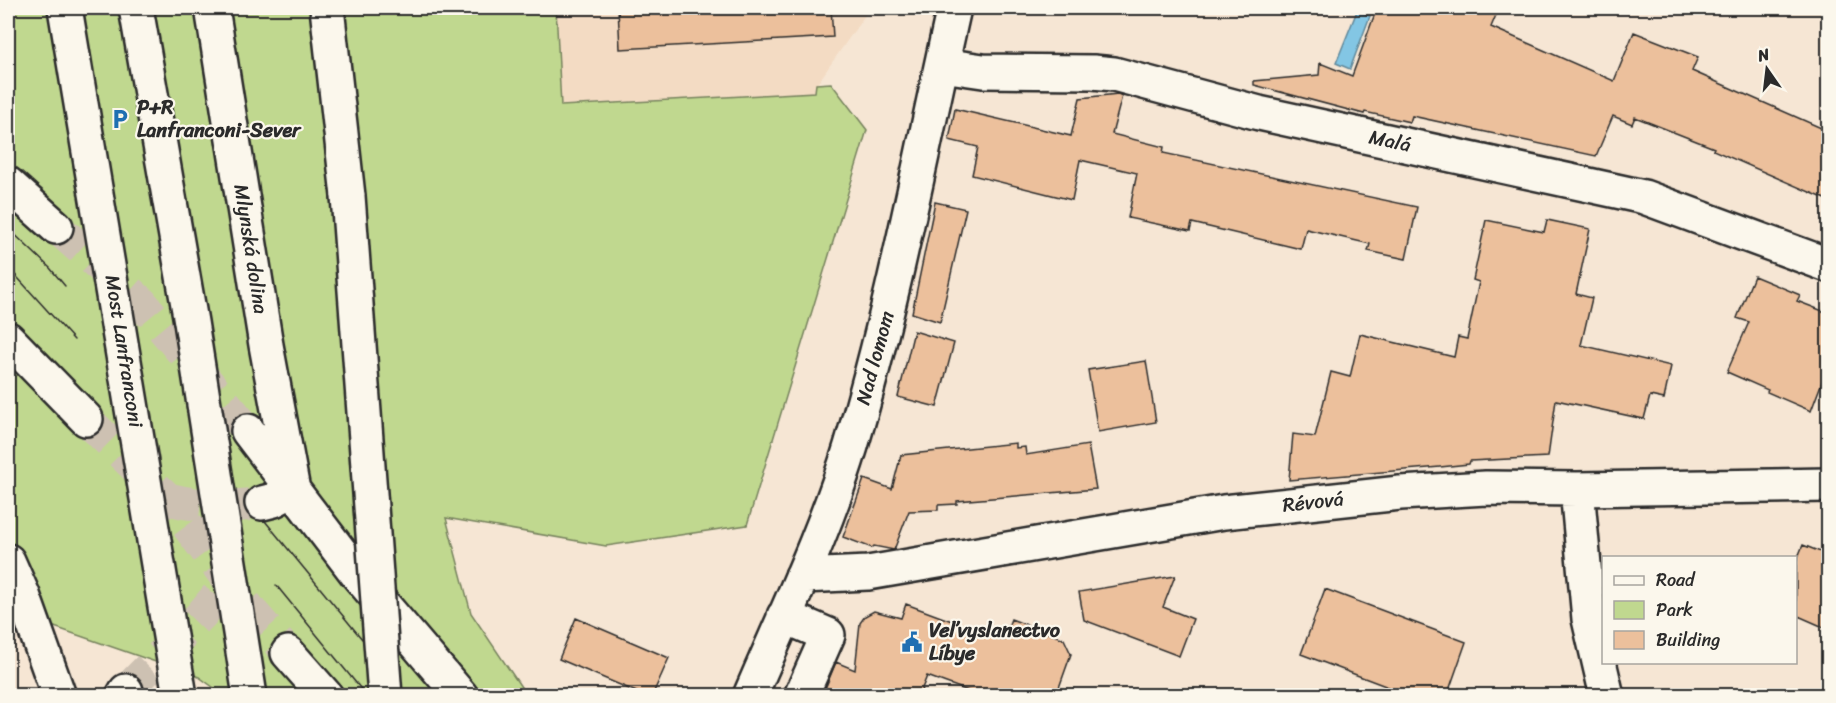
<svg xmlns="http://www.w3.org/2000/svg" width="1836" height="703" viewBox="0 0 1836 703" font-family="Sriracha,sans-serif">
<style>
.built{fill:#f3dbc3}
.green{fill:#c0d88f;stroke:#76825d;stroke-width:1.5}
.water{fill:#83c6e4;stroke:#60889a;stroke-width:1.5}
.building{fill:#ecc09c;stroke:#2b2b2b;stroke-width:1.5}
.lines{fill:none;stroke-linecap:round;stroke-linejoin:round}
.minor-tunnel{stroke:#cdc1b2;stroke-width:33;stroke-dasharray:33 16;stroke-linecap:butt}
.major-tunnel{stroke:#cdc1b2;stroke-width:33;stroke-dasharray:33 16;stroke-linecap:butt}
.minor-casing{stroke:#2b2b2b;stroke-width:38}
.major-casing{stroke:#2b2b2b;stroke-width:38}
.highway-casing{stroke:#2b2b2b;stroke-width:38}
.minor{stroke:#fbf7ec;stroke-width:33}
.major{stroke:#fbf7ec;stroke-width:33}
.highway{stroke:#fbf7ec;stroke-width:33}
.tram{stroke:#2b2b2b;stroke-width:1.5}
.highway-bridge-casing{stroke:#2b2b2b;stroke-width:38;stroke-linecap:butt}
.highway-bridge{stroke:#fbf7ec;stroke-width:33}
.labels{text-anchor:middle;dominant-baseline:central;stroke-width:4.5;stroke-linejoin:round;paint-order:stroke}
.poi-label{font-size:20px;font-weight:bold;fill:#2b2b2b;stroke:#fbf7ec;text-anchor:start}
.street-label{font-size:20px;fill:#2b2b2b;stroke:#fbf7ec}
</style>
<rect width="100%" height="100%" fill="#f6e6d4"/>
<filter id="ink" filterUnits="userSpaceOnUse"><feTurbulence type="fractalNoise" baseFrequency=".0167" numOctaves="2"/><feDisplacementMap in="SourceGraphic" scale="12" xChannelSelector="R" yChannelSelector="G"/><feConvolveMatrix kernelMatrix="1 2 1 2 8 2 1 2 1" color-interpolation-filters="sRGB"/></filter>
<g filter="url(#ink)">
<path class="built" d="M556,8H870L817,84L815,92L561,106Z"/>
<path class="green" d="M8,8H556L561,106L815,92L816,84L831,83L867,130L747,525L606,546L446,518L471,613L521,687L529,695H224L199,677L8,611Z"/>
<path class="water" d="M1357,11L1370,16L1350,69L1336,63Z"/>
<path class="building" d="M618,8H831L833,37L620,49Z
M1377,8H1499L1491,27L1614,81L1634,32L1698,57L1692,71L1828,131V200L1713,150L1714,148L1635,117L1632,124L1613,116L1596,156L1412,116L1410,122L1365,112L1364,114L1254,85V81L1319,75L1320,63L1352,76Z
M1118,94L1122,96L1112,134L1164,147L1163,153L1417,207L1406,259L1368,251L1370,244L1306,229L1301,249L1192,223L1190,231L1128,218L1137,173L1080,160L1072,200L972,175L978,147L949,140L955,109L1071,136L1080,98Z
M935,202L966,209L940,322L912,313Z
M1486,220L1544,232L1547,220L1590,229L1576,294L1592,298L1581,345L1671,366L1664,399L1650,396L1644,419L1556,400L1548,457L1470,461L1469,464L1440,467L1289,480L1293,434L1315,437L1331,372L1350,377L1360,334L1454,357L1458,337L1467,339L1479,282L1473,280Z
M1754,276L1800,295L1797,301L1828,313V366L1811,411L1767,392L1768,390L1727,372L1749,322L1737,318Z
M914,331L954,343L937,407L898,397Z
M1146,361L1156,422L1098,432L1088,370Z
M1016,443V448L1025,447L1026,455L1088,445L1096,489L957,501V504L938,505V510L909,511L894,550L874,546L872,548L843,537L864,479L892,489L901,455Z
M1803,545L1828,555V629L1796,615V562Z
M1175,576L1163,607L1193,619L1179,656L1084,620L1079,592Z
M1325,589L1466,642L1447,696H1412L1301,654Z
M906,604L1003,640L1011,619L1064,639L1071,654L1056,696H982L927,676L919,696H822L836,662L855,670L860,623L865,616L874,611L901,618Z
M576,618L669,658L652,696H646L559,659Z"/>
<g class="lines">
<path class="minor-tunnel" d="M126,691L201,615L229,582"/>
<path class="major-tunnel" d="M56,227L141,302L248,431
M86,419L168,499L251,611L288,653
M168,499C199,507 230,508 262,503"/>
<g class="minor-casing">
<path id="minor" d="M942,65L983,71L1093,72L1114,74L1259,113L1644,197L1828,265
M1577,489L1589,619L1607,696
M802,576L868,573L1224,512L1400,493L1486,488L1577,489L1828,485
M784,616L828,635L801,696
M123,696L126,691
M750,696C785,614 825,532 851,446C894,302 921,154 954,8"/>
</g>
<g class="major-casing">
<path id="major" d="M212,8L266,345L293,490
M8,184L56,227
M8,339L86,419
M248,431L357,574L461,696
M262,503L274,500L293,490
M288,653L326,696"/>
</g>
<g class="highway-casing">
<path id="highway" d="M327,8L348,196
M8,561L23,595L59,696"/>
</g>
<use href="#minor" class="minor"/>
<use href="#major" class="major"/>
<use href="#highway" class="highway"/>
<path class="tram" d="M8,228L50,268L65,286
M8,267L74,340
M265,521L362,639
M276,585L365,694"/>
<g class="highway-bridge-casing">
<path id="highway-bridge" d="M65,8L180,696
M136,8L191,322L250,696
M348,196L385,696"/>
</g>
<use href="#highway-bridge" class="highway-bridge"/>
</g>
</g>
<defs>
<g id="parking-bare" transform="scale(1.62)"><path d="M-3.5-5.5H1a3.5 3.5 0 0 1 0 7H-1V5.5H-3.5ZM-1-3.4V-.6H.8a1.4 1.4 0 0 0 0-2.8Z" fill="#1f6fb2" stroke="#fbf7ec" stroke-width="2.5" paint-order="stroke"/></g>
<g id="civic-bare" transform="scale(1.62)"><path d="M-.6-6.5H3V-4.5H.6V-3L4-1V1h2V6H-6V1h2V-1L-.6-3ZM-1.2 2.5V6h2.4V2.5Z" fill="#1f6fb2" stroke="#fbf7ec" stroke-width="2.5" paint-order="stroke"/></g>
</defs>
<g fill-rule="evenodd">
<use href="#parking-bare" x="120" y="119"/>
<use href="#civic-bare" x="912" y="642"/>
</g>
<g class="labels">
<g class="poi-label">
<text x="137" y="107">P+R<tspan x="137" dy="23">Lanfranconi-Sever</tspan></text>
<text x="929" y="630">Veľvyslanectvo<tspan x="929" dy="23">Líbye</tspan></text>
</g>
<g class="street-label">
<text transform="translate(1390 141) rotate(12)">Malá</text>
<text transform="translate(251 249) rotate(81)">Mlynská dolina</text>
<text transform="translate(124 351) rotate(81)">Most Lanfranconi</text>
<text transform="translate(875 358) rotate(-75)">Nad lomom</text>
<text transform="translate(1313 502) rotate(-6)">Révová</text>
</g>
</g>
<rect width="1836" height="703" fill="none" stroke="#fbf7ec" stroke-width="30"/>
<rect x="15" y="15" width="1806" height="673" fill="none" stroke="#2b2b2b" stroke-width="2" filter="url(#ink)"/>
<rect x="1602" y="556" width="195" height="108" fill="#fbf7ec" stroke="#a8a59f" stroke-width="1.5"/>
<rect x="1614" y="576" width="30" height="9" fill="#fbf7ec" stroke="#a8a59f" stroke-width="1.5"/>
<text x="1656" y="586" font-size="18" fill="#2b2b2b">Road</text>
<rect x="1614" y="601" width="30" height="18" fill="#c0d88f" stroke="#a8a59f" stroke-width="1.5"/>
<text x="1656" y="616" font-size="18" fill="#2b2b2b">Park</text>
<rect x="1614" y="631" width="30" height="18" fill="#ecc09c" stroke="#a8a59f" stroke-width="1.5"/>
<text x="1656" y="646" font-size="18" fill="#2b2b2b">Building</text>
<g transform="translate(1767 69) rotate(346)" stroke="#fbf7ec" stroke-width="4.5" paint-order="stroke">
<path d="M0-4.5L10 22L0 15L-10 22Z" fill="#2b2b2b"/>
<text y="-9" font-size="16" font-weight="bold" text-anchor="middle" fill="#2b2b2b">N</text>
</g>
</svg>
